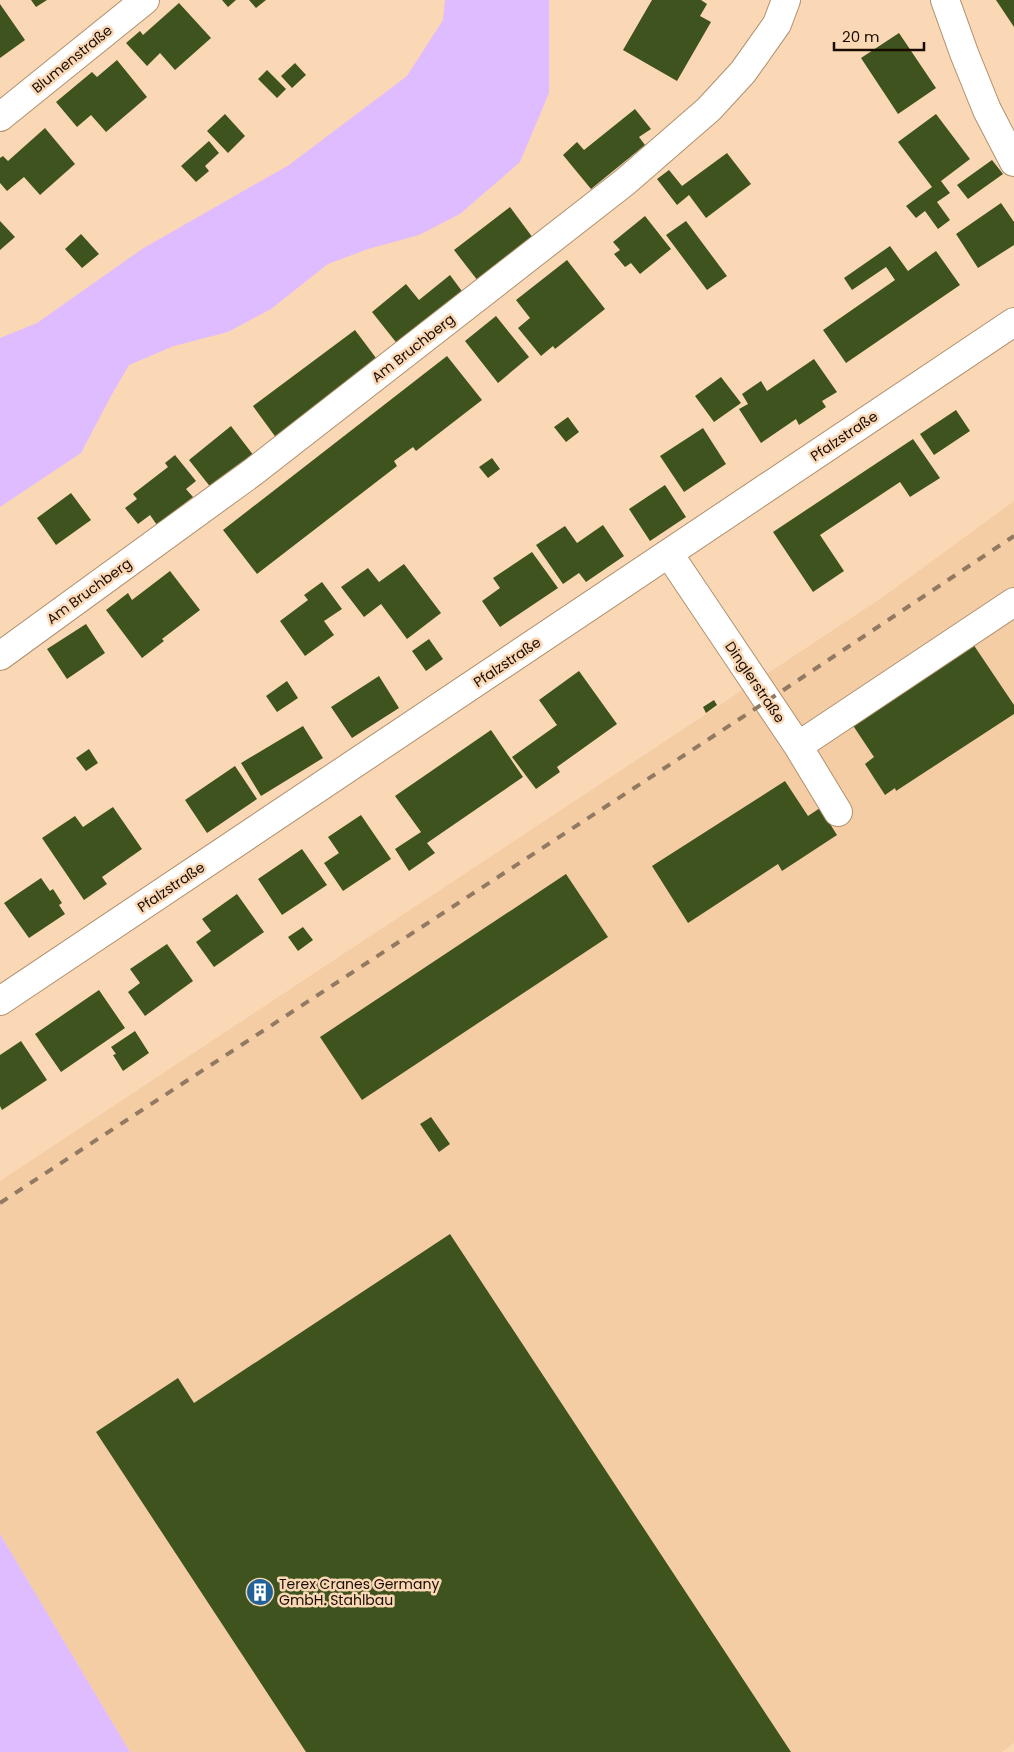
<svg xmlns="http://www.w3.org/2000/svg" width="1014" height="1752" viewBox="0 0 1014 1752" font-family="Poppins,sans-serif">
<style>
.built{fill:#f5cda4}
.green{fill:#debcff}
.building{fill:#3e531d}
.lines{fill:none;stroke-linecap:round;stroke-linejoin:round}
.minor-casing{stroke:#b0906e;stroke-width:30}
.major-casing{stroke:#b0906e;stroke-width:30}
.minor{stroke:#fff;stroke-width:28}
.major{stroke:#fff;stroke-width:28}
.rail{stroke:#917962;stroke-width:4;stroke-dasharray:9 9;stroke-linecap:butt}
.labels{text-anchor:middle;dominant-baseline:central;stroke-width:5;stroke-linejoin:round;paint-order:stroke}
.street-label{font-size:14px;fill:#180c02;stroke:#fbd8b5}
.poi-label{font-size:14px;fill:#180c02;stroke:#fbd8b5;text-anchor:start}
</style>
<rect width="100%" height="100%" fill="#fbd8b5"/>
<path class="built" d="M1014,501V1743L1002,1752H130L0,1534V1181L883,597Z"/>
<path class="green" d="M445,0H549V93L520,162L460,214L419,235L368,249L328,264L271,309L228,332L174,346L129,365L111,396L81,453L0,507V338L37,323L142,249L289,165L407,76L443,20Z
M0,1534L130,1752H0Z"/>
<path class="building" d="M31,0H47L36,7Z
M222,0H236L228,7Z
M249,0H266L256,8Z
M652,0H701L707,4L700,16L711,22L677,81L623,50Z
M996,0H1014V27Z
M179,3L211,38L175,70L160,53L147,66L126,43L140,31L143,35Z
M0,4L25,40L0,58Z
M899,33L936,88L898,114L861,58Z
M117,60L147,97L106,132L91,115L77,127L56,102L92,72L97,77Z
M295,63L306,75L292,88L281,76Z
M267,70L286,89L277,98L258,79Z
M635,109L651,129L639,137L645,145L591,189L563,155L577,142L584,150Z
M225,114L245,136L228,153L207,131Z
M936,114L970,159L941,181L950,193L937,202L950,220L938,229L925,211L916,218L906,206L932,187L898,142Z
M45,128L75,164L40,195L24,177L7,191L0,183V158L3,156L8,161Z
M209,141L219,153L205,166L209,171L196,182L181,166Z
M727,153L751,184L706,218L689,195L677,205L657,179L669,170L682,186Z
M992,160L1003,174L968,199L957,185Z
M1001,203L1014,222V245L978,268L956,234Z
M510,207L533,238L478,281L454,250Z
M645,216L671,249L640,274L631,263L625,267L614,254L620,250L613,242Z
M0,221L15,237L0,250Z
M686,221L727,276L707,290L666,235Z
M81,234L99,254L82,268L65,249Z
M890,246L908,271L936,251L960,285L846,363L823,330L895,280L886,267L852,290L844,278Z
M567,260L605,309L555,349L553,346L541,356L518,328L530,318L516,300Z
M450,275L464,294L399,346L372,312L406,284L419,300Z
M496,316L529,357L498,383L465,341Z
M355,330L379,362L277,439L253,406Z
M447,356L482,400L416,451L413,447L394,461L397,466L257,574L223,530Z
M814,359L837,392L822,401L826,407L799,425L796,419L761,443L739,409L748,404L742,394L761,381L767,391Z
M721,377L741,403L714,422L695,396Z
M956,410L970,431L934,455L920,434Z
M568,417L579,432L566,442L554,427Z
M231,426L254,456L212,489L189,460Z
M703,428L726,464L684,492L660,456Z
M913,439L940,478L910,497L900,482L820,535L844,571L813,592L773,532Z
M175,455L196,481L186,489L193,497L157,525L150,515L138,524L125,508L137,499L133,494L168,467L165,463Z
M492,458L500,469L488,478L479,467Z
M665,485L686,517L650,541L629,509Z
M71,493L91,520L56,545L37,518Z
M603,525L624,556L586,582L579,573L563,584L536,545L565,526L577,543Z
M532,552L558,588L500,627L482,601L500,588L493,578Z
M404,564L441,613L407,639L381,604L364,617L341,587L368,568L379,582Z
M170,571L200,610L162,639L164,641L142,658L106,610L128,593L132,600Z
M322,582L342,609L324,621L334,635L305,656L280,621L308,600L304,595Z
M86,624L105,653L67,679L47,649Z
M429,639L443,659L426,671L412,651Z
M971,641L1014,705V714L896,791L895,788L885,795L865,764L874,757L850,721Z
M579,671L617,724L557,767L560,772L536,789L512,757L557,725L539,700Z
M379,676L399,708L352,738L331,707Z
M287,681L298,698L277,712L266,696Z
M714,700L717,705L706,713L703,707Z
M303,726L323,758L261,796L241,763Z
M491,730L523,777L427,843L435,853L409,871L395,849L421,832L395,796Z
M89,749L98,763L86,771L76,758Z
M235,766L257,799L207,833L185,800Z
M785,781L808,816L820,808L837,835L782,871L778,864L688,923L652,866Z
M113,807L142,849L102,877L107,884L84,900L42,838L75,816L83,827Z
M361,815L391,859L343,891L324,863L339,853L328,837Z
M302,849L327,885L282,915L258,879Z
M566,874L608,937L362,1100L320,1037Z
M41,878L50,891L53,889L62,903L59,905L65,914L29,938L4,903Z
M237,894L264,932L214,967L196,942L211,931L202,919Z
M303,927L313,940L298,951L288,937Z
M167,944L193,981L145,1016L128,992L140,983L130,969Z
M99,990L125,1028L61,1072L35,1034Z
M135,1031L149,1053L123,1071L113,1055L116,1054L111,1047Z
M21,1041L47,1080L2,1110L0,1106V1055Z
M431,1117L450,1144L439,1152L420,1124Z
M450,1234L791,1752H306L96,1432L178,1378L194,1403Z"/>
<g class="lines">
<g class="minor-casing">
<path id="minor" d="M945,0L964,53L987,110L1014,162
M0,117L145,0
M669,554L798,746L838,812
M0,656L253,472L625,182L709,109L743,72L777,24L786,0
M798,746L1014,602"/>
</g>
<g class="major-casing">
<path id="major" d="M0,1001L1014,322"/>
</g>
<use href="#minor" class="minor"/>
<use href="#major" class="major"/>
<path class="rail" d="M0,1203L767,701L1014,536"/>
</g>
<defs>
<g id="building-disc" transform="scale(1.4375)"><circle r="9.5" fill="#206297" stroke="#fbd8b5"/><path d="M-4-6H4V6H1V3H-1V6H-4ZM-2.5-4.3h1.7v1.8h-1.7ZM.8-4.3h1.7v1.8H.8ZM-2.5-1h1.7V.8h-1.7ZM.8-1h1.7V.8H.8Z" fill="#fff"/></g>
</defs>
<g fill-rule="evenodd">
<use href="#building-disc" x="260" y="1592"/>
</g>
<g class="labels">
<g class="street-label">
<text transform="translate(72 59) rotate(-39)">Blumenstraße</text>
<text transform="translate(413 348) rotate(-38)">Am Bruchberg</text>
<text transform="translate(844 436) rotate(-34)">Pfalzstraße</text>
<text transform="translate(89 591) rotate(-36)">Am Bruchberg</text>
<text transform="translate(507 662) rotate(-34)">Pfalzstraße</text>
<text transform="translate(755 682) rotate(56)">Dinglerstraße</text>
<text transform="translate(171 887) rotate(-34)">Pfalzstraße</text>
</g>
<g class="poi-label">
<text x="279" y="1584">Terex Cranes Germany<tspan x="279" dy="16">GmbH. Stahlbau</tspan></text>
</g>
</g>
<path d="M834 42v8h90v-8" fill="none" stroke="#180c02" stroke-width="2.5"/>
<text x="842" y="42" font-size="15" fill="#180c02" stroke="#fbd8b5" stroke-width="4" paint-order="stroke">20 m</text>
</svg>
